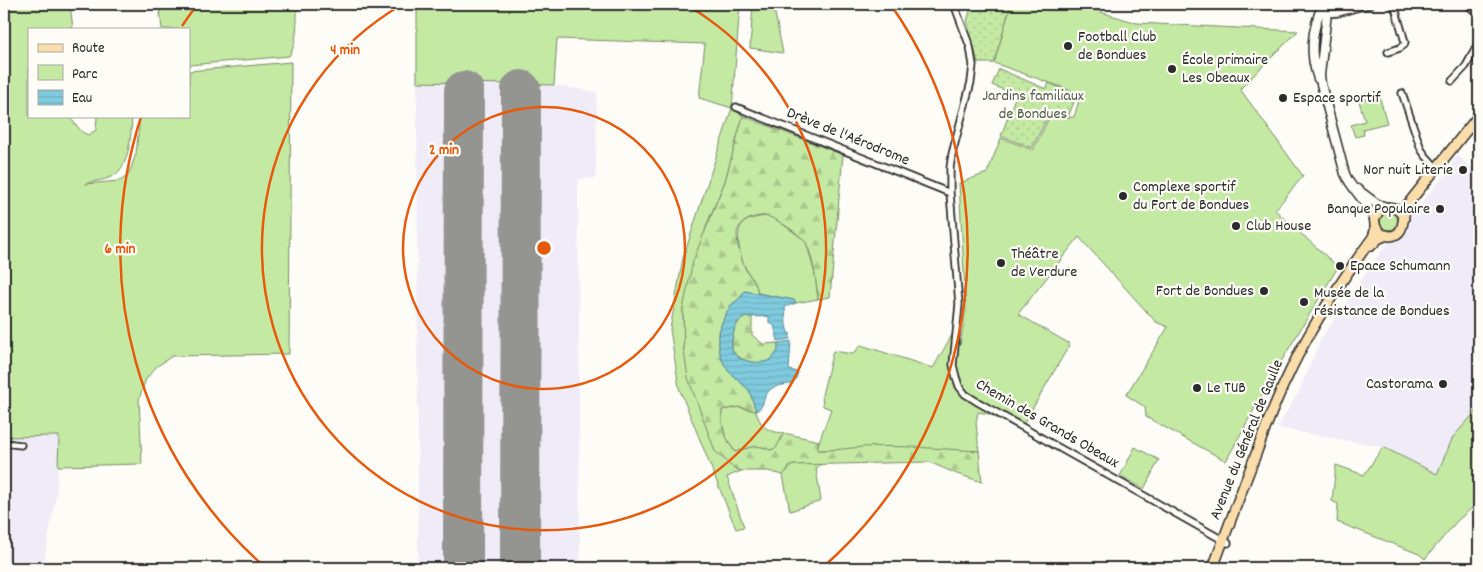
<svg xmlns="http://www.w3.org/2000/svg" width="1483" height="572" viewBox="0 0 1483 572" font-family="Dekko,sans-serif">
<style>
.built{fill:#efecf8}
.green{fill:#c4e9a3;stroke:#788a67}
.forest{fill:url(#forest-firs);stroke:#788a67}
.garden{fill:url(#garden-dots);stroke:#788a67}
.water{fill:url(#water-rules);stroke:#5d8b96}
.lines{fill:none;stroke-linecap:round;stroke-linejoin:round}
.runway{stroke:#949491;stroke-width:40}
.street-casing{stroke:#2b2b2b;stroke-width:9}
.secondary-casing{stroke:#2b2b2b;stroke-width:11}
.primary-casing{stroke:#2b2b2b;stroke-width:12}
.street{stroke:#fdfcf7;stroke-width:5.5}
.secondary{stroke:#fdfcf7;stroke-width:8}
.primary{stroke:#faddab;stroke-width:9}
.ring{fill:none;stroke:#e8590c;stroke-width:2.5}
.poi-dot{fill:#2b2b2b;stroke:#fdfcf7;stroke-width:2}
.labels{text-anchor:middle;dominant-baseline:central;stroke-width:4.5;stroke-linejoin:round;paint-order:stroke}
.poi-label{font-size:16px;fill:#2b2b2b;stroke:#fdfcf7;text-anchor:start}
.park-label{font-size:16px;fill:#515a49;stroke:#fdfcf7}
.street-label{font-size:16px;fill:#2b2b2b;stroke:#fdfcf7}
.centre{fill:#e8590c;stroke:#fdfcf7;stroke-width:2.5}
.ring-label{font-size:15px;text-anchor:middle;font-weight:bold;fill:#e8590c;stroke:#fdfcf7;stroke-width:4.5;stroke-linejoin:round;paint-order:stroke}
</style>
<defs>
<pattern id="forest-firs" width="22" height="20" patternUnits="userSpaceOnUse" patternTransform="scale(1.25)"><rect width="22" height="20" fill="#c4e9a3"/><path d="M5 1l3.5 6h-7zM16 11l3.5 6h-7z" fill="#a9c88c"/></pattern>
<pattern id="garden-dots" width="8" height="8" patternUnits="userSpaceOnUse" patternTransform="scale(1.25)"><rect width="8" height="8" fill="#c4e9a3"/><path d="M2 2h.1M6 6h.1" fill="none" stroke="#a9c88c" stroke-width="1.8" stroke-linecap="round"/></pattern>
<pattern id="water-rules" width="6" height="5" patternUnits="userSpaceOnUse" patternTransform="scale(1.25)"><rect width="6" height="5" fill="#7fcbde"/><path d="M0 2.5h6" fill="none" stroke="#6eaebf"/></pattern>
</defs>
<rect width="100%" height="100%" fill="#fdfcf7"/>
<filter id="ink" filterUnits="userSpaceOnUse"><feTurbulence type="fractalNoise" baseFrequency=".02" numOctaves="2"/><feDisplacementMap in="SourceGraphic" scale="10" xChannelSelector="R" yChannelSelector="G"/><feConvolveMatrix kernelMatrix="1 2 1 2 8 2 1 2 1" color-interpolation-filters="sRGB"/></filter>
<g filter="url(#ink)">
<path class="built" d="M417,82L554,85L597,92L596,178L578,179L580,568H418Z
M1457,155L1479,175V408L1453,437L1437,474L1383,447L1277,428L1298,393L1322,337L1384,247L1445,175Z
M29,436H59L57,490L43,568H4V437Z"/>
<path class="green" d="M4,4H70L73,29H29V116H72L71,119L82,132L88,135L96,130L97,116H132C131,134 130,169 111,177C103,181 92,181 85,184L119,181L128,176L136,154L140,116H189V71L291,62L289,354L172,356L156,367L146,379L139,399L142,464L58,466L59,436L4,437V32L5,19H4Z
M159,4H297C297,19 298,43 289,56L189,65V29H162Z
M417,4H740L732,108L743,116L725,181L707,224L683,309L684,352L731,466L741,471L727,477L744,527L736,529L679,388L670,329L683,258L732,108L699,98L705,44L557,39L554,85L417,82Z
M753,4H773L783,53L750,48Z
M1011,4H1074L1137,23L1298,31L1240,89L1303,176L1275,210L1338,267L1270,380L1226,461L1146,417L1145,407L1126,395L1168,327L1156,322L1079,237L1018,314L1070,344L1020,430L989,414L978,412L976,423L979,451L949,450H816L831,409L823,406L822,395L833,351L853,354L861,345L933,368L952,335L960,345L966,309L959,183L987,173L1001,138L1033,150L1049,118L1074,117L1081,94L994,63Z
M1379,95L1387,123L1363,129L1364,135L1355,137L1351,125L1365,121L1359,101Z
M1380 221a9 9 0 1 1 18 0a9 9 0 1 1-18 0Z
M766,216L774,218L806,241L815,274L818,299L796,303L794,300L758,293C755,279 752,280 746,269C742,262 740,253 739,246C736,222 744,219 766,216Z
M739,407L756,411C761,427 767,432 784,433L777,448L770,450C756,443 749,448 735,452C726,439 720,426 722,410Z
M1479,408V502L1457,521L1425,559L1419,554L1337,522L1338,504L1332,501L1336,465L1364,475L1383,447L1437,474L1453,437Z
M1135,447L1159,460L1144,489L1120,476Z
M813,464H822L816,468L821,501L790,511L783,475L792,465Z"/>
<path class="forest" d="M743,116L843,155L830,297L818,299C816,281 814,260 806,243C803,236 773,216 765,216C755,215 739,221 737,232C736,242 742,262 746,270C753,281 755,280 758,293L744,291L741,297L730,306L722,322L719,335V349L722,360L728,371L749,390L756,411L739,407L722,410C720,426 726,439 735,452C749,448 756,443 770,450L776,448L784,433L819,441L817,450C833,451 848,448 863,447C902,445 941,449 979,451L982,482L957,474L929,462L792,465L783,475L768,471H741L731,466L715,451L688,378L684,352L683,309L693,261L725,181Z
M746,317H752V335L763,344L778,343V351C776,354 773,358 770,360C758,366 739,361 732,350C732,337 733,323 746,317Z"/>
<path class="garden" d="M972,4H1011L994,63H978L967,21Z
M999,69L1046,89L1049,83L1077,95L1068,117L1047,118L1032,148L1001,136L1016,95L992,85Z"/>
<path class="water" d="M744,291L794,300L796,303L785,307L786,325L788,333H790V339L778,341L774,325L769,323V316C760,318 749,315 741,319C734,323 729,345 733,352C739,362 761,365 770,360C773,358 776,354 778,351V343L791,341L789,370L798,372C795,391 777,380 768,392C762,399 765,407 756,411L749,390L728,371L722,360L719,350V335L721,325L730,306L741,297Z"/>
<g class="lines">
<path class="runway" d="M463,568L464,91
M520,568L521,90"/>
<g class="street-casing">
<path id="street" d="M954,4L970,47L973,65L971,82L952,154L950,168V193L959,304L953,365L956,377L959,386L965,394L976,401L1228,543
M1467,4L1479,15
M1324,14L1338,13L1371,4
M1388,52L1400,48L1404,45L1405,42L1394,4
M1452,81L1466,66L1479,42
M1402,93L1421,149L1425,155L1434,165
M736,107L950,193
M4,443L21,445"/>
</g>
<g class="secondary-casing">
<path id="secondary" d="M1328,4L1320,75L1321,84L1345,174C1352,191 1370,204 1375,221
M1318,79C1309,54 1312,28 1323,4
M1357,189L1377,204L1387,207"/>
</g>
<g class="primary-casing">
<path id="primary" d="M1404,219C1396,196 1366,211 1377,229C1380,233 1385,236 1390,236C1407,235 1401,215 1407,205L1479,115
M1371,246L1378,239L1387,235
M1213,568C1227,530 1241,492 1256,454C1265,429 1274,404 1286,380C1309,329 1340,282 1373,237L1375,231V223"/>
</g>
<use href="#street" class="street"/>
<use href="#secondary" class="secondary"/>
<use href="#primary" class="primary"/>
</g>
</g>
<g class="ring">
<circle cx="544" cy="248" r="141"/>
<path d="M685 4A282 282 0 1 1 403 4"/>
<path d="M266 568A424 424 0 0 1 141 117M182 26A424 424 0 0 1 197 5M891 5A424 424 0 0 1 822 568"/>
</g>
<g class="poi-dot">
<circle cx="1068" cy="46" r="5"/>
<circle cx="1172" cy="69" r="5"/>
<circle cx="1283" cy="98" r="5"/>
<circle cx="1463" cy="170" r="5"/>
<circle cx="1123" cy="196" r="5"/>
<circle cx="1440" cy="209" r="5"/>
<circle cx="1236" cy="226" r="5"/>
<circle cx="1001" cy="263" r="5"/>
<circle cx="1340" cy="266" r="5"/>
<circle cx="1264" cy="291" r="5"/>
<circle cx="1304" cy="302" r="5"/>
<circle cx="1443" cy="384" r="5"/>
<circle cx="1197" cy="388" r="5"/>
</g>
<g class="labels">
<g class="poi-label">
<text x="1078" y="37">Football Club<tspan x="1078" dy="18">de Bondues</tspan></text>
<text x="1182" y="60">École primaire<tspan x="1182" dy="18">Les Obeaux</tspan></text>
<text x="1293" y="98">Espace sportif</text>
<text x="1453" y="170" text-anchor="end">Nor nuit Literie</text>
<text x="1133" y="187">Complexe sportif<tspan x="1133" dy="18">du Fort de Bondues</tspan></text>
<text x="1430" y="209" text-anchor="end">Banque Populaire</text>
<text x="1246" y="226">Club House</text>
<text x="1011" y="254">Théâtre<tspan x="1011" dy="18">de Verdure</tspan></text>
<text x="1350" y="266">Epace Schumann</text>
<text x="1254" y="291" text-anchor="end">Fort de Bondues</text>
<text x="1314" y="293">Musée de la<tspan x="1314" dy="18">résistance de Bondues</tspan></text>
<text x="1433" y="384" text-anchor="end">Castorama</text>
<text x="1207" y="388">Le TUB</text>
</g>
<g class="park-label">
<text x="1033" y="96">Jardins familiaux<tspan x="1033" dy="18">de Bondues</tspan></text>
</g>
<g class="street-label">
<text transform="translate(848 137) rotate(22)">Drève de l'Aérodrome</text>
<text transform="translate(1047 424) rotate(30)">Chemin des Grands Obeaux</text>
<text transform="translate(1247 440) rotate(-68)">Avenue du Général de Gaulle</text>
</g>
</g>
<circle cx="544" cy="248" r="8" class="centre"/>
<g class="ring-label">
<text x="345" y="54">4 min</text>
<text x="444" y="154">2 min</text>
<text x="120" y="253">6 min</text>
</g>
<rect width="1483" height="572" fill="none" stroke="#fdfcf7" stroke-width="20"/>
<rect x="10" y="10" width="1463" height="552" fill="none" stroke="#2b2b2b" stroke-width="2" filter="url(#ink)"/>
<rect x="28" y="28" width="162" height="90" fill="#fdfcf7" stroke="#a9a8a5"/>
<rect x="38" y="44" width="25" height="8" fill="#faddab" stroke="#a9a8a5"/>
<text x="72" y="52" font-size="15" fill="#2b2b2b">Route</text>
<rect x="38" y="65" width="25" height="15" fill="#c4e9a3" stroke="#a9a8a5"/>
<text x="72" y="78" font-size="15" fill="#2b2b2b">Parc</text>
<rect x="38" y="90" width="25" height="15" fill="url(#water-rules)" stroke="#a9a8a5"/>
<text x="72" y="102" font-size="15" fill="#2b2b2b">Eau</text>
</svg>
